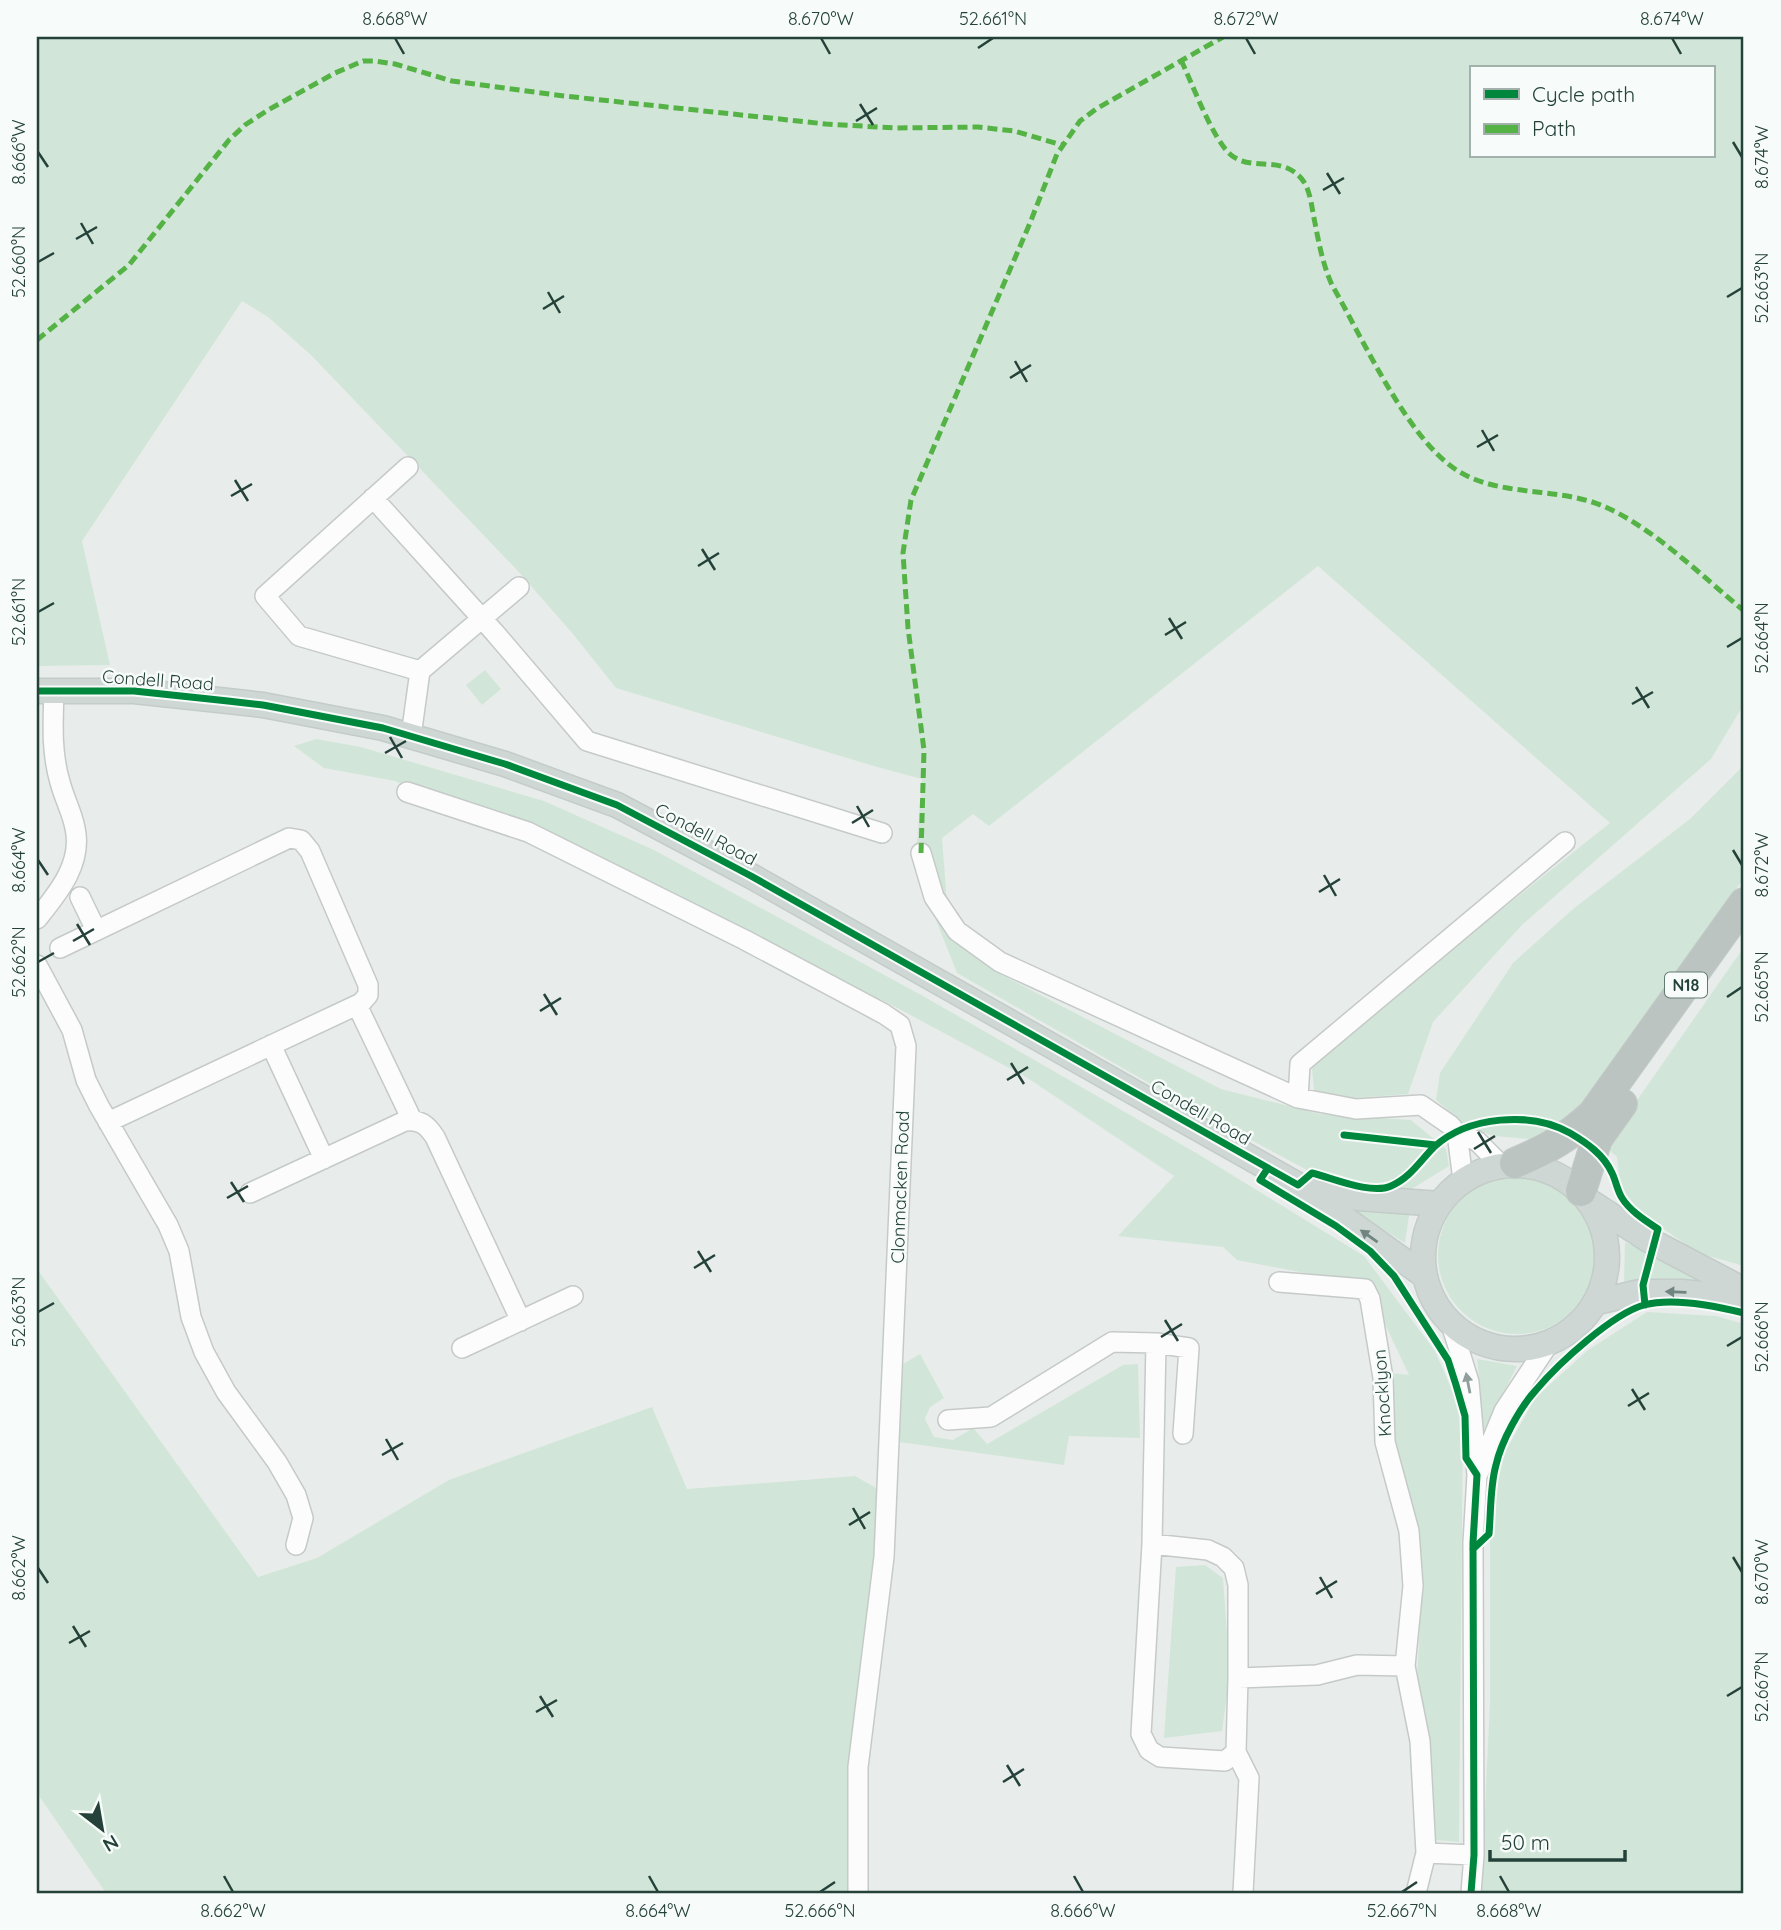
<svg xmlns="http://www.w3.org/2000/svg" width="1781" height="1930" viewBox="0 0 1781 1930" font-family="Quicksand,sans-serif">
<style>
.green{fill:#d1e6d8;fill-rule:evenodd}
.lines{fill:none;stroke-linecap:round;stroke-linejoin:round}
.minor-casing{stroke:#c5cac8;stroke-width:22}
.major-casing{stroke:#c3ccc9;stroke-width:27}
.highway-casing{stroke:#c3ccc9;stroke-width:32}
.minor{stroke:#fcfcfc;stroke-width:19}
.major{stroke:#cfd7d5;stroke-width:24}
.highway{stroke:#bcc4c2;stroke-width:30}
.quiet{stroke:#55b346;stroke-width:5;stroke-dasharray:10 5;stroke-linecap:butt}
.cycleway-casing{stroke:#f7fbf9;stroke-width:11}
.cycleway{stroke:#00873e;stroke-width:7}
.oneway{fill:#718580}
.oneway2{fill:#909f9b}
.ticks{fill:none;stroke:#24423a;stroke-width:2.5}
.labels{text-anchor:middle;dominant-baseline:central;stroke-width:5;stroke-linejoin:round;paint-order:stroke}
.shield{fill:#f7fbf9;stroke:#637a73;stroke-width:2}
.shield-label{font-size:16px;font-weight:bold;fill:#24423a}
.street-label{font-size:18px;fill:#24423a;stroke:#f7fbf9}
.neatline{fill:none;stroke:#24423a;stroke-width:2.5}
.ticks-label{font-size:18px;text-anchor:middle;fill:#24423a}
</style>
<rect width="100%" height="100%" fill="#e8edeb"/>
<path class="green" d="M37,37H1744V704L1711,759L1522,925L1433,1022L1408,1094L1340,1099L1314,1091L1312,1068L1338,1040L1610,823L1318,566L989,826L973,814L942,838L949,930L1002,975L1221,1089L1320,1114L1411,1120L1446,1149L1449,1166L1405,1193H1350L1208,1117L957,973L915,867L922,779L877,767L616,688L573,634L517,570L311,355L268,317L242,301L82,541L110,665L37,666ZM1471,68H1713V156H1471Z
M485,670L501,689L482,705L466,685Z
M316,739L361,747L544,801L654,850L923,996L1198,1154L1364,1256L1435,1351L1463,1415L1459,1842L1434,1840L1417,1683L1421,1598L1392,1441L1389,1373L1409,1375L1384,1322L1373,1286L1237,1260L1223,1247L1118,1236L1174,1176L1026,1077L888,1003L656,904L395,781L324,768L294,746Z
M1744,765V878L1569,1123L1540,1140L1494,1136L1468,1127L1436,1100L1440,1073L1513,963L1573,909L1690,819Z
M1744,947V1266L1698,1253L1641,1213L1621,1190L1617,1157L1607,1148L1619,1126Z
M1438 1255a79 79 0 1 1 158 0a79 79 0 1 1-158 0Z
M1346,1207L1410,1209L1405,1243Z
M1625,1242L1716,1286H1624Z
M37,1269L258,1577L317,1558L449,1480L652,1407L687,1489L855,1476L878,1489L871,1620L850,1893H106L37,1793Z
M1647,1312L1716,1316L1744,1324V1893H1481L1490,1702V1539L1500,1461L1535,1398L1588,1350Z
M920,1354L944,1398L930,1407L925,1419L934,1437L953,1440L973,1428L987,1444L1123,1365L1138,1364L1140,1438L1069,1436L1064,1465L899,1442L898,1367Z
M1477,1359L1517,1366L1480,1439L1481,1392Z
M1205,1565L1223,1578L1230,1673L1222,1731L1164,1738L1176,1567Z"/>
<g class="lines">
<g class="minor-casing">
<path id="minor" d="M408,467L265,596L299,636L420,671L519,587
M373,498L495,633L587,741L882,833
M411,736L420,671
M407,792L528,832L745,940L884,1014L900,1025L906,1046L884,1557L858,1767V1893
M921,853L934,897L957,931L1000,962L1298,1098L1356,1109L1421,1105L1450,1125L1457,1133L1477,1141L1500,1164
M80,897L96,930
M37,919C57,894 83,864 75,828C72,812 64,798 60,782C51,752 53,722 54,691
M60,948L289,838L301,840L310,851L368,985V995L361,1003L108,1122
M37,965L72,1030L86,1080L99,1106L168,1225L179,1251L191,1317L204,1352L226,1392L277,1462L296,1495L303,1518L296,1545
M357,1005L412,1120
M271,1045L324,1159
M1298,1098L1300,1064L1565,842
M1457,1133L1463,1180
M250,1193L405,1121C420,1119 427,1125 435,1137L521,1321
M1279,1282L1365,1289L1370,1299L1383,1378L1385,1442L1409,1531L1413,1586L1405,1666L1420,1741L1426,1853L1474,1855
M1451,1324L1469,1382L1477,1475L1473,1543L1474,1855L1471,1893
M1156,1343L1152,1544L1141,1734L1149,1750L1160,1757L1225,1761L1236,1752L1238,1678L1317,1675L1357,1665L1405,1666
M462,1348L573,1296
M948,1420L991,1417L1112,1342L1156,1343L1189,1348L1183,1434
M1478,1474L1504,1411L1549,1343
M1152,1544L1208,1550L1223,1557L1234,1568L1238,1585V1678
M1236,1752L1249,1778L1243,1893
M1416,1893L1426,1853"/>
</g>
<g class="major-casing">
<path id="major" d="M37,691H134L228,701L263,705L383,728L505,764L617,805L751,876L1298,1185L1425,1276
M1423 1257a92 92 0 1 1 184 0a92 92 0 1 1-184 0Z
M1309,1187L1358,1198L1440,1204
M1592,1203L1647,1239L1744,1290
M1597,1302L1640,1292H1682L1744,1298"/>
</g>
<g class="highway-casing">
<path id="highway" d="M1515,1163C1548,1149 1567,1138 1593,1114L1744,903
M1581,1191L1597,1139L1622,1104"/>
</g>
<use href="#minor" class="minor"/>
<use href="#major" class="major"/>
<use href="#highway" class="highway"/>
<path class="quiet" d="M1181,60C1192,83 1213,140 1231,155C1254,173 1284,153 1304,182C1311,193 1312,210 1315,223C1319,244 1323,265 1332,285C1362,337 1406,436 1455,469C1498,498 1556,486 1603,506C1651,526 1702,576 1743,610
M37,340L129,265L229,140L245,125L268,110L335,73L363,61H375L395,64L452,81L564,96L826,124L895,128L978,127L1014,131L1062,145
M921,853L924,750L908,628L903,553L911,500L1030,223L1057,154L1080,121L1096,109L1223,37"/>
<g class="cycleway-casing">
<path id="cycleway" d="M37,691H134L228,701L263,705L383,728L505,764L617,805L751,876L1298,1185L1312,1173C1333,1178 1371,1195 1391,1186C1410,1178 1420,1161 1434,1147C1468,1116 1531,1111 1570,1133C1587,1143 1604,1155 1612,1173C1616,1181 1617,1190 1622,1198C1630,1211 1646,1221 1658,1229L1643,1285L1645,1305
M1344,1135L1436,1145
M1268,1168L1260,1180L1336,1226L1370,1251L1394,1276L1448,1360L1456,1385L1465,1416L1466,1458L1477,1475L1473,1543L1474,1855L1471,1893
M1473,1549L1489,1534C1491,1511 1490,1486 1496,1465C1501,1442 1520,1407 1536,1390C1558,1364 1612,1314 1644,1305C1673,1297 1716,1306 1744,1313"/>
</g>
<use href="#cycleway" class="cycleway"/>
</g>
<defs><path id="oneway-solid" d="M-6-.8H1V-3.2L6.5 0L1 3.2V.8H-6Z" transform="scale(1.75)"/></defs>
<g class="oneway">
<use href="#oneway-solid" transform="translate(1369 1236) rotate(-145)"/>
<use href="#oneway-solid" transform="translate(1676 1292) rotate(-178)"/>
</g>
<use class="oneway2" href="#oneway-solid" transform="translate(1468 1383) rotate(-101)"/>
<path class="ticks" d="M395,38L404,54M821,38L830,54M1246,38L1255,54M1672,38L1681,54M978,48L993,38M860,104L873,125M856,121L877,108M1733,142L1742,157M38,152L48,167M1327,173L1340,194M1323,190L1344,178M81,223L93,244M76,239L97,227M38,262L54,253M548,292L560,313M1727,297L1742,288M543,309L564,296M1015,361L1027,382M1010,378L1031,365M1482,430L1494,451M1477,447L1498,435M235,480L248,501M231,496L252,484M702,549L715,570M698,566L719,553M38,612L54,603M1169,618L1182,639M1165,635L1186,622M1727,647L1742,638M1636,687L1649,708M1632,704L1653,692M390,737L402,758M385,753L406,741M857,806L869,827M852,823L873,810M1733,850L1742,865M38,860L48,875M1324,875L1336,896M1319,892L1340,879M77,924L90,945M73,941L94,929M38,962L54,953M544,994L557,1015M1727,997L1742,987M540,1011L561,998M1011,1063L1024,1084M1007,1080L1028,1067M1478,1132L1491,1153M1474,1149L1495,1136M231,1182L244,1202M227,1198L248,1186M698,1251L711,1272M694,1268L715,1255M38,1312L54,1303M1165,1320L1178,1341M1161,1337L1182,1324M1727,1346L1742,1337M1632,1389L1645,1410M1628,1406L1649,1393M386,1439L398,1460M382,1455L403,1443M853,1508L865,1529M849,1525L870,1512M1733,1557L1742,1572M38,1568L48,1583M1320,1577L1332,1598M1316,1594L1337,1581M73,1626L86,1647M69,1643L90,1631M540,1696L553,1717M1727,1696L1742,1687M536,1712L557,1700M1007,1765L1020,1786M1003,1782L1024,1769M224,1876L233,1892M649,1876L658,1892M1074,1876L1083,1892M1500,1876L1509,1892M820,1892L835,1882M1402,1892L1417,1882"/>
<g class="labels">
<rect class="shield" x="1665" y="972.5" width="42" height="25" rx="5"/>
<g class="shield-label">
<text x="1686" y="985">N18</text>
</g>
<g class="street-label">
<text transform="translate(158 680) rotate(4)">Condell Road</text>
<text transform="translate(706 834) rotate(28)">Condell Road</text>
<text transform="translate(1201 1112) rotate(30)">Condell Road</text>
<text transform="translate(900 1187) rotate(-88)">Clonmacken Road</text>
<text transform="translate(1382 1393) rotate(-94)">Knocklyon</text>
</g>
</g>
<rect width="1781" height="1930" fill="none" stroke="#f7fbf9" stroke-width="77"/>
<rect x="1470" y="66" width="245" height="91" fill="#f7fbf9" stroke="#a3b1ad" stroke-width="2"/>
<rect x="1484" y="89" width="35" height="10" fill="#00873e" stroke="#a3b1ad" stroke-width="2"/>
<text x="1532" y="102" font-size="21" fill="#24423a">Cycle path</text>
<rect x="1484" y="124" width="35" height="10" fill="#55b346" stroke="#a3b1ad" stroke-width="2"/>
<text x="1532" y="136" font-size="21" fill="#24423a">Path</text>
<g transform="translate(102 1829) rotate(149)" stroke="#f7fbf9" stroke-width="5" paint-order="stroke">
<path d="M0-5L12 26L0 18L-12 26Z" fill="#24423a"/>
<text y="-10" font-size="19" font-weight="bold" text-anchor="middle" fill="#24423a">N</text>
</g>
<path d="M1490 1850v10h135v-10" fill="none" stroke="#24423a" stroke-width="3.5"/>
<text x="1501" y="1850" font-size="21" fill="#24423a" stroke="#f7fbf9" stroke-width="5" paint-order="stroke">50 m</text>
<rect x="38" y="38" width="1704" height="1854" class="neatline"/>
<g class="ticks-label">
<text x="395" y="25">8.668°W</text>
<text x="821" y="25">8.670°W</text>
<text x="993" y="25">52.661°N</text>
<text x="1246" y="25">8.672°W</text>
<text x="1672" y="25">8.674°W</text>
<text transform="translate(19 152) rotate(-90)" y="6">8.666°W</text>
<text transform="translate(1762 157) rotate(-90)" y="6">8.674°W</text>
<text transform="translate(19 262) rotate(-90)" y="6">52.660°N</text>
<text transform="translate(1762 288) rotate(-90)" y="6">52.663°N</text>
<text transform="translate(19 612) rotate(-90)" y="6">52.661°N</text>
<text transform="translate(1762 638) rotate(-90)" y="6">52.664°N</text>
<text transform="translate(19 860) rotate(-90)" y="6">8.664°W</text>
<text transform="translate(1762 865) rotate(-90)" y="6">8.672°W</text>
<text transform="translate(19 962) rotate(-90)" y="6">52.662°N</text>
<text transform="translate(1762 987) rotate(-90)" y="6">52.665°N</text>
<text transform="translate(19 1312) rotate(-90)" y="6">52.663°N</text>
<text transform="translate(1762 1337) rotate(-90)" y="6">52.666°N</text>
<text transform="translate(19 1568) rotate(-90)" y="6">8.662°W</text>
<text transform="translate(1762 1572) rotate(-90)" y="6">8.670°W</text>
<text transform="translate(1762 1687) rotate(-90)" y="6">52.667°N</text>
<text x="233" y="1917">8.662°W</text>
<text x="658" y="1917">8.664°W</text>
<text x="820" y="1917">52.666°N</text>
<text x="1083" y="1917">8.666°W</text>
<text x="1402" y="1917">52.667°N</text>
<text x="1509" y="1917">8.668°W</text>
</g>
</svg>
